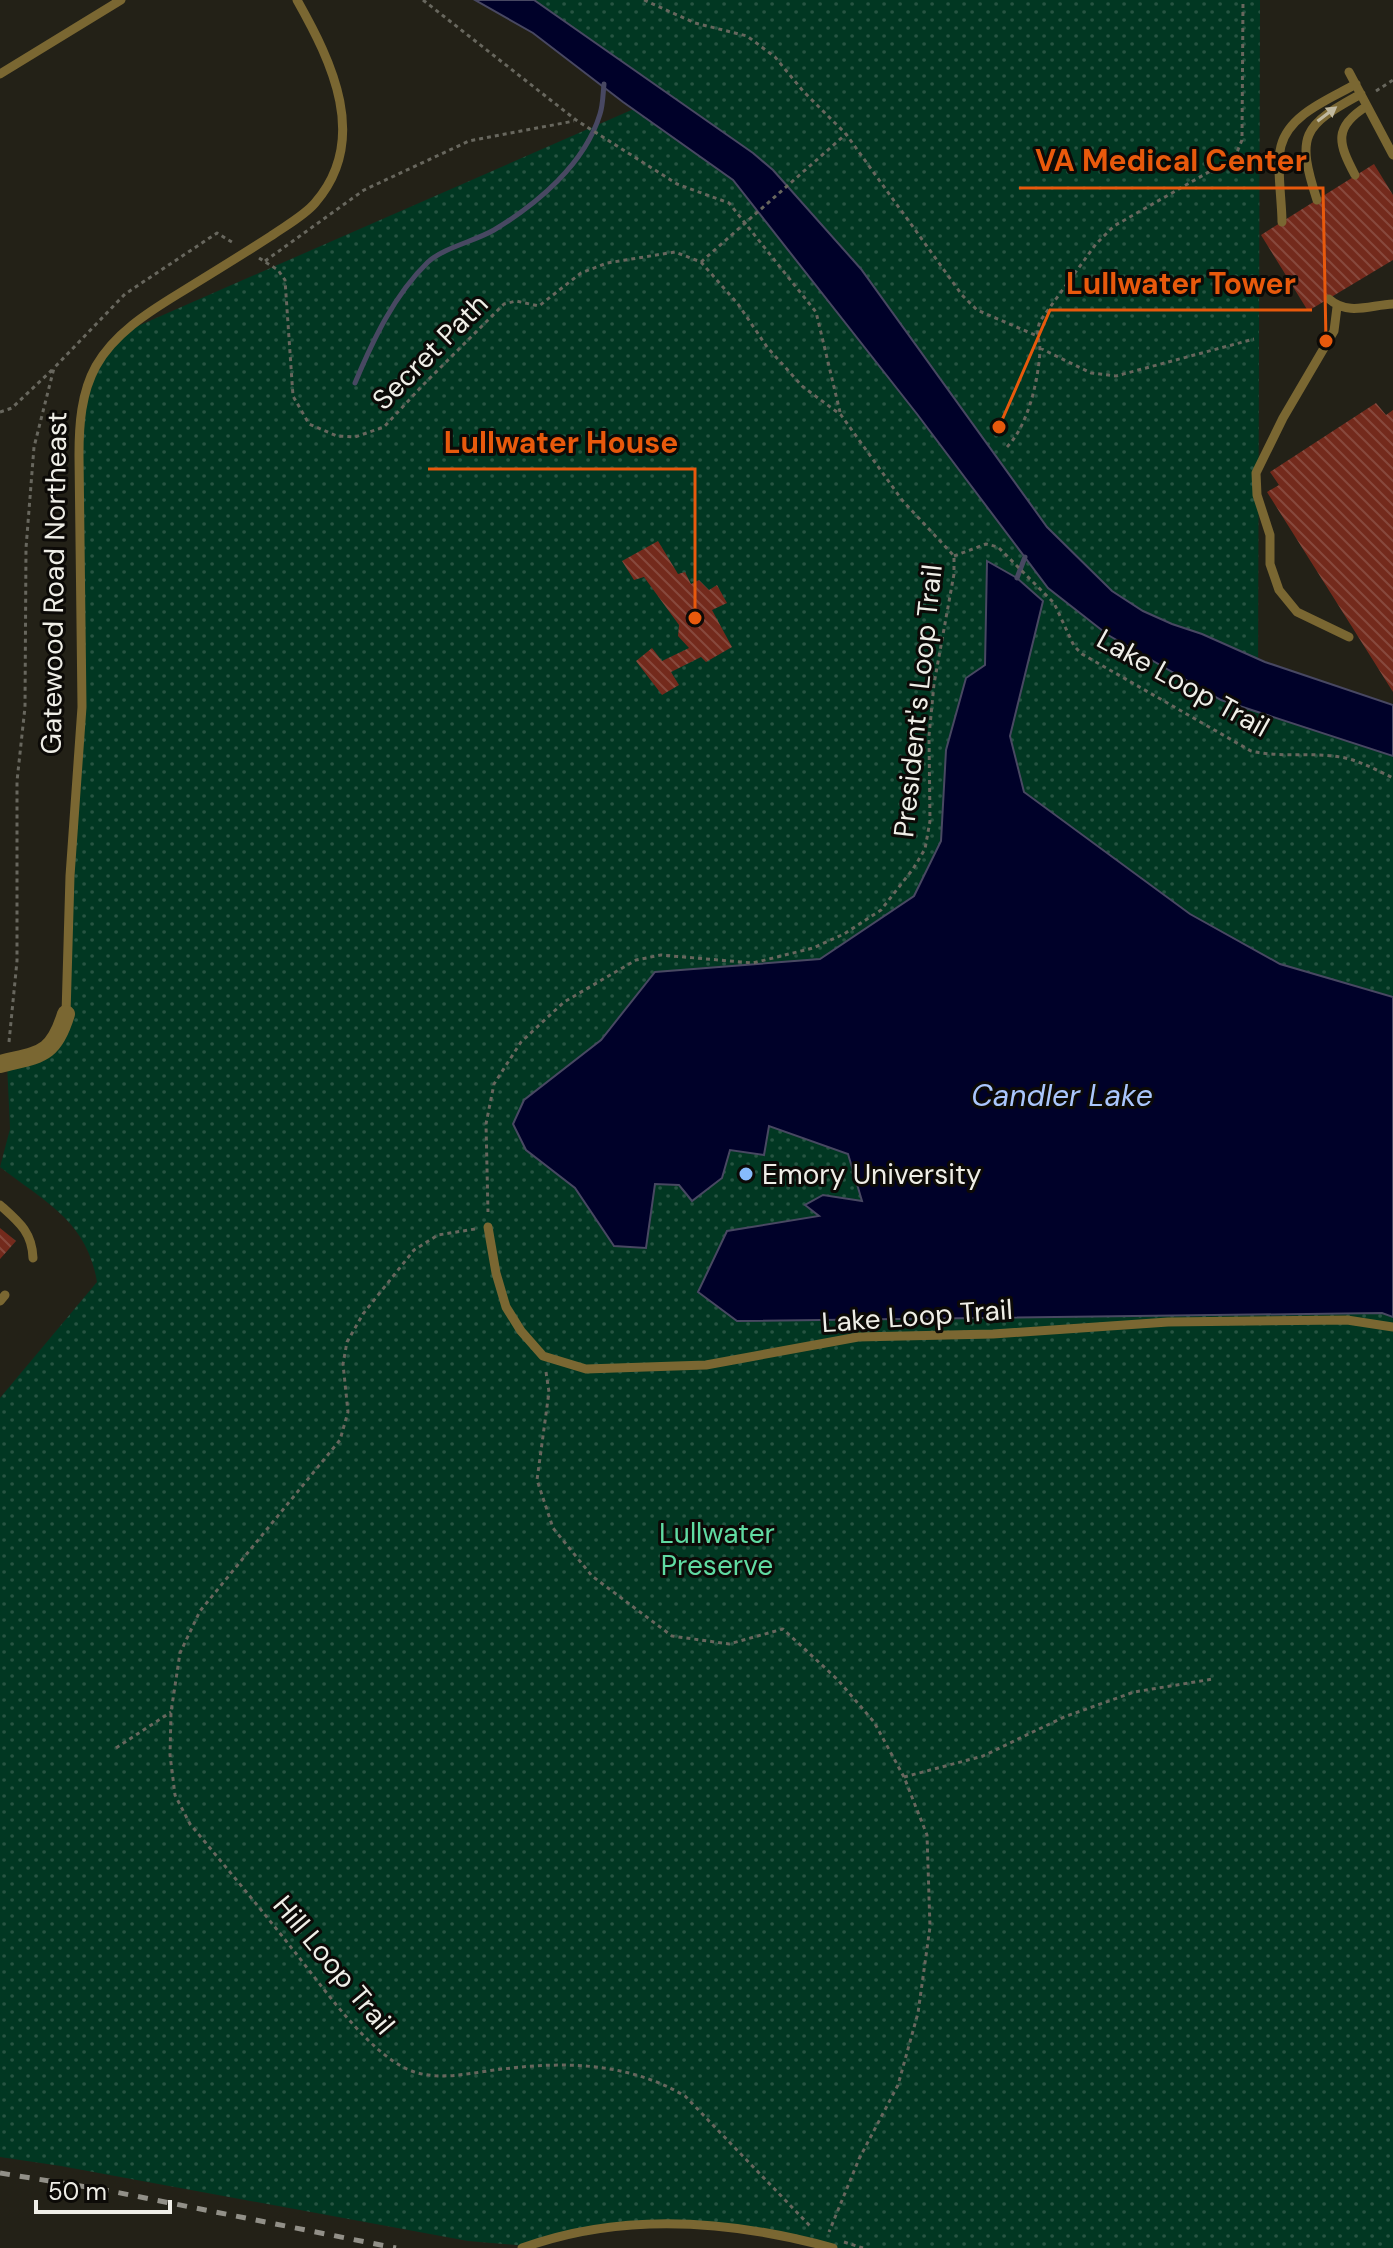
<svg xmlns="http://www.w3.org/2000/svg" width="1393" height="2248" viewBox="0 0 1393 2248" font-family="'DM Sans',sans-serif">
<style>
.park{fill:url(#park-dots)}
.water{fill:#000129;stroke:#484862;stroke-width:2}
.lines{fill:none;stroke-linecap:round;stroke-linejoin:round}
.stream{stroke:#484862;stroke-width:5}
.building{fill:url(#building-back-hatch)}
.path{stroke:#68675e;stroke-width:3;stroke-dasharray:4 4;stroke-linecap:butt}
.lane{stroke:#7a6732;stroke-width:9}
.street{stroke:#7a6732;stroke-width:18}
.rail{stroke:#929088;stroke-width:5;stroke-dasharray:10 10;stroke-linecap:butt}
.path-bridge{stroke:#68675e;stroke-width:3;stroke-dasharray:4 4;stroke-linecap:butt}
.oneway{fill:#c0b89f}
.poi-dot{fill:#87bbfc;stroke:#0c0a07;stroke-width:3}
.labels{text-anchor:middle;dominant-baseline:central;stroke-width:6;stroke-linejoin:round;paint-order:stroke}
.street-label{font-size:28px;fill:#efeee7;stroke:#0c0a07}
.poi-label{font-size:28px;fill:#efeee7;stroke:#0c0a07;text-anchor:start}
.park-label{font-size:28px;fill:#60dba2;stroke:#0c0a07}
.water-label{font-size:30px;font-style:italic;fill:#aac6fc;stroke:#0c0a07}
.leader{fill:none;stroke:#e8590c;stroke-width:3}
.callout-dot{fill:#e8590c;stroke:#0c0a07;stroke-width:3}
.callout-label{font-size:30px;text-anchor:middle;font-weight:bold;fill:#e8590c;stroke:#0c0a07;stroke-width:6;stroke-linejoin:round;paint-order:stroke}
</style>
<defs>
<pattern id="park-dots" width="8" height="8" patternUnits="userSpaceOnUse" patternTransform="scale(2)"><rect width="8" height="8" fill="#013722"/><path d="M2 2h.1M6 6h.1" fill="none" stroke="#265442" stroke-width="1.8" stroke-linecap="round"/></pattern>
<pattern id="building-back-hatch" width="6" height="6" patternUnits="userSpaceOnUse" patternTransform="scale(2)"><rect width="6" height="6" fill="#732a1c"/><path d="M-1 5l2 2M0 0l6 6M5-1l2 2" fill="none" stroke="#87493d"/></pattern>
</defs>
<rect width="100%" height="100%" fill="#232117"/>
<path class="park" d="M508,0H1260L1258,682L1393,730V2248H833L778,2233L652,2223L528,2246L468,2241L61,2166L0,2157V1398L97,1282C87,1221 45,1202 0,1167L10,1129L7,1062L60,1035L82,739L79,430L87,386L122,333L652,101Z"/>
<path class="water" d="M475,0H534L753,153L773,170L861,269L1047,527L1112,591L1143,611L1172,624L1202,634L1265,662L1393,705V756L1221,700L1108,635L1048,588L917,414L733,180L623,102L533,33Z
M987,561L1017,578L1043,601L1010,736L1024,792L1190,914L1280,964L1393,997V1317L1382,1313L737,1321L698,1292L727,1231L819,1216L805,1205L823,1195L862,1201L848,1154L769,1126L764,1155L730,1150L722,1178L692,1201L679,1185L655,1184L646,1248L614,1246L575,1188L526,1150L513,1124L524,1100L601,1040L655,972L820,959L914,896L941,841L946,750L966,678L985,665Z"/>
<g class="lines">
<path class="stream" d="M355,383C373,340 394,295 428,262C443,248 475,241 494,230C537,204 585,164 600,114C603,105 603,93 604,84
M1017,578L1025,557"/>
</g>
<path class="building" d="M1374,164L1393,195V260L1308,311L1261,235Z
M1376,403L1386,415L1393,410V692L1267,492L1279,485L1270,472Z
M658,541L678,574L685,572L691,584L699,580L709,590L717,585L727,603L712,610L732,647L706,662L701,657L671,672L679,685L662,695L636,661L652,648L662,661L689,648L678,636L679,625L644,577L634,580L622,561Z
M0,1228L16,1241L0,1259Z"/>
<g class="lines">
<path class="path" d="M423,0L576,120L677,184L729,203L816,312L840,412
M644,0L695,23L747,36L775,57L803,91L846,134L962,295L977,310L1035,335
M1376,91L1393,80
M259,258L278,270L285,280L293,396L309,424L337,436L355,437L384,427L423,385L504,304L516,301L539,306L581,273L607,263L675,252L701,262L738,304L767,347L802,386L841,415L902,500L954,556V574L934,684L929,736L930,821L925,849L913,869L881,910L844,934L813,948L753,963L661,955L636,960L564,1002L521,1042L494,1084L486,1124L488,1212
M265,261L364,190L469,141L574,121
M1040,348L1091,373L1116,376L1254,339
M0,412L12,408L54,368
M1007,447C1028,425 1038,382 1040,351C1040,338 1035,336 1040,321L1096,244L1114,226L1235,157L1242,140L1243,0
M954,556L986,544L998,547L1054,603L1074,646L1082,654L1251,751C1281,758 1311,752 1340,757C1359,760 1376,770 1393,778
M9,1042L17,961V781L25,707L26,548L34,447L54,368L125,294L217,233L235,244
M475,1229L438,1235L414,1250L363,1314L347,1342L343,1364L348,1412L340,1440L200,1611L180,1653L171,1712L170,1755L175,1795L190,1824C225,1866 260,1908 294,1951C322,1986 367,2051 407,2069C437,2083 472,2072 503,2069C567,2061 629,2063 685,2096L812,2228
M546,1372L549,1392L537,1480L553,1528L592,1576L672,1636L729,1644L783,1629L837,1679L874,1722L904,1777L927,1835L930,1927L918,2013L898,2085L859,2159L829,2232
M116,1748L171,1712
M904,1777L983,1756L1064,1717L1134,1692L1213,1679
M844,2242L863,2248"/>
<path class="lane" d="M1349,72L1393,155
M0,74L121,0
M1355,175C1338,143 1333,127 1367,106
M1317,200C1296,135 1302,126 1361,94
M1282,222C1282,200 1276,166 1281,146C1289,114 1330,99 1356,84
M1329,299C1348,316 1370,305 1393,304
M1337,307L1334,331L1283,418L1256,473L1257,495L1270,535V564L1279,590L1297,612L1349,637
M66,1014L70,876L82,707L79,455C79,425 81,393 96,366C114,334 147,313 178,294C209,275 240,256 271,236C285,226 304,216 315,203C370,140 332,62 297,0
M0,1205C19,1222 32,1232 33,1258
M488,1227L496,1273L506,1307L521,1331L543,1356L586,1369L706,1365L858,1337L993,1334L1168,1322L1347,1320L1393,1327
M0,1301L5,1295
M522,2248C624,2211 731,2220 833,2248"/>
<path class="street" d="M0,1064C39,1054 53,1057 66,1014"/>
<path class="rail" d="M0,2173L105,2190L396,2248"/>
<path class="path-bridge" d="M701,262L846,134"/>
</g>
<defs><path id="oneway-solid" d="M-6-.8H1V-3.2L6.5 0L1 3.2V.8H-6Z" transform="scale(2)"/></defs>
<use class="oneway" href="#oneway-solid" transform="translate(1327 114) rotate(-37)"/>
<circle class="poi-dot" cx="746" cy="1174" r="8"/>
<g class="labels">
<g class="street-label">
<text transform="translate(430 352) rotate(-45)">Secret Path</text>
<text transform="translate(54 583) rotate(-89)">Gatewood Road Northeast</text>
<text transform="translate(1183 683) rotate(29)">Lake Loop Trail</text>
<text transform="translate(918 701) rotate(-84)">President's Loop Trail</text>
<text transform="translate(917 1316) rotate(-4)">Lake Loop Trail</text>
<text transform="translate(334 1965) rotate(50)">Hill Loop Trail</text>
</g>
<g class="poi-label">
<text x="762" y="1174">Emory University</text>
</g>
<g class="park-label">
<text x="717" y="1533">Lullwater<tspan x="717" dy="32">Preserve</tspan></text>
</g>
<g class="water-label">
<text x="1062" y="1095">Candler Lake</text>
</g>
</g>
<path class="leader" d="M1326 341L1323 188H1019M999 427L1050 310H1312M695 618L695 469H428"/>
<g class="callout-dot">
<circle cx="1326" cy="341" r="8"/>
<circle cx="999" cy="427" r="8"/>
<circle cx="695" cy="618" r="8"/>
</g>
<g class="callout-label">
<text x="1171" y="171">VA Medical Center</text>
<text x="1181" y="294">Lullwater Tower</text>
<text x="561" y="453">Lullwater House</text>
</g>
<path d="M36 2200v12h134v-12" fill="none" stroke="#efeee7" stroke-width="4"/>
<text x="48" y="2200" font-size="24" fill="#efeee7" stroke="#0c0a07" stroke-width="6" paint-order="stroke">50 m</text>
</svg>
